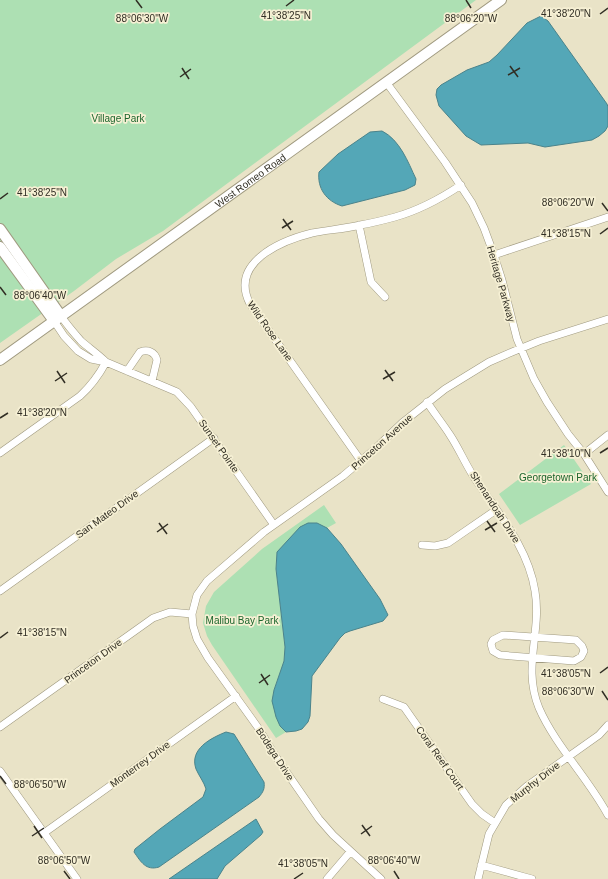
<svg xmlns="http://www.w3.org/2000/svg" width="608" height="879" viewBox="0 0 608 879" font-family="Arial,sans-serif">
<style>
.green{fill:#ade0b3}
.water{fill:#54a7b7;stroke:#4a838b}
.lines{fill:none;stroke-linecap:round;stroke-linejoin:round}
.street-casing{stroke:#a09a80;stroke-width:8}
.secondary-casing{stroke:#a09a80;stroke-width:12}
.street{stroke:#fff;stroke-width:7}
.secondary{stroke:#fff;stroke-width:10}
.ticks{fill:none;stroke:#312e24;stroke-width:1.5}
.labels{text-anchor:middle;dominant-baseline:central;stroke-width:3.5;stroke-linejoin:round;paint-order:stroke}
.park-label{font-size:10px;fill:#1b652c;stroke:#f6f0d4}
.street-label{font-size:10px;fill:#312e24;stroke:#f6f0d4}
.ticks-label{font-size:10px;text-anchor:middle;fill:#312e24;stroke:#f6f0d4;stroke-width:3.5;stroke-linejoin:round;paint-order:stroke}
</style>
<rect width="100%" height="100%" fill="#e9e3c7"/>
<path class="green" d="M0,0H476L163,231L116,259L74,291L0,343Z
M564,445L591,484L520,525L499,494Z
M324,505L336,523L327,528L317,523L277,552L276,569L285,647L284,661L274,690L280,726L286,732L276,738L212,645L207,636L203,623L206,606L214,592L262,549Z"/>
<path class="water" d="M541,16L548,21L607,104L608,107V126L605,131L599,136L592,140L545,147L528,143L481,145L466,136L439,106L436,95L437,89L441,85L467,70L489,62L497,55L527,23Z
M382,131C400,140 408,162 416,179L415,185L405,190L342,206C326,201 317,188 319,172L338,154L370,132Z
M308,523H317L327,528L341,544L380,599L388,615L383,621L350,631L345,633L340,638L312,676L310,716L308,722L302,729L296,731L286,732L280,726L276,717L272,701L274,690L284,661L285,647L276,569L277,552L300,527Z
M226,732L234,734L264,782C265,789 263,792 259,797L159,867C146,871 141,862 134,852L135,849L160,829L203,797L206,789C204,782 199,776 196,769C189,749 211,738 226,732Z
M256,819L263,832L261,835L225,866L217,879H169Z"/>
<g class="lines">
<g class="street-casing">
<path id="street" d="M386,82L445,162L472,203L484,228L494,255L502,280L517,339L534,379L547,402L568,434L584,454L608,492
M359,225L371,282L385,297
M494,255L608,217
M61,316C67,325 74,333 81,341C89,348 98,354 106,362
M54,321L64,336L78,351L91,359L106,362L177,392L191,407L274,525
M127,371L140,352C148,349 155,352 157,360L152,381
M427,402C434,413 443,424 450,435C458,447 464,461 472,474C496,511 528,546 535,591C542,632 522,667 539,708C555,745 588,778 608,815
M0,453L80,396C91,386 99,375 106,362
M584,454L608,435
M361,461L250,304C229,263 280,241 312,233C327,230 344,229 360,225C372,223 384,220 395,217C420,210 440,199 461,185
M422,545L435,546L448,543L496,510
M0,591L214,438
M503,635L576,640L582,646L584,651L581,657L574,661L500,655L493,651L491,644L493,640Z
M383,699L404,707L472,804L482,814L495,823
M0,727L153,618L170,612L192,614
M0,771L77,879
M44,833L236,696
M481,865L532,879
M327,879L350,852
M381,879L333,835L319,819L276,757L259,729L208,658L197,639L193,626L192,614L197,595L207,581L264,532L343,476L376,448L402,423L445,389L489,362L512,352L539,341L608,319
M478,879L489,834L506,805L527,786L599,735L608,725"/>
</g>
<g class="secondary-casing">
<g id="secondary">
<path d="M0,229L61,316"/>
<path d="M0,247L54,321"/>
<path id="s1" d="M0,360L501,0"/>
</g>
</g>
<use href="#street" class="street"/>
<use href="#secondary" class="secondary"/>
</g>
<path class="ticks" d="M136,0L142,8M466,0L471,8M286,6L294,0M600,14L608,8M510,66L518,77M182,68L189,79M508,75L520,68M180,77L191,69M0,199L8,193M602,203L608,211M283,219L291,230M282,228L293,221M600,234L608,228M0,287L6,295M385,370L393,381M57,371L65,383M383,379L395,372M55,381L67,373M0,418L8,413M600,453L608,448M487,521L495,532M159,523L167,534M485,530L497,523M157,532L168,524M0,638L8,632M600,673L608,667M261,674L268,685M259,683L270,675M602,691L608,700M0,776L6,784M362,825L370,836M34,826L42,838M361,834L372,826M32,836L44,828M64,871L70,879M394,871L399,879M294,879L303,873"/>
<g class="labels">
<g class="park-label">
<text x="118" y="118">Village Park</text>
<text x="558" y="477">Georgetown Park</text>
<text x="242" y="620">Malibu Bay Park</text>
</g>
<g class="street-label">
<text stroke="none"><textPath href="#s1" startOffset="308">West Romeo Road</textPath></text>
<text transform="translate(501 284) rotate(74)">Heritage Parkway</text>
<text transform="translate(270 331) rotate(55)">Wild Rose Lane</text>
<text transform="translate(382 442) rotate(-42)">Princeton Avenue</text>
<text transform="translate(219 446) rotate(55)">Sunset Pointe</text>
<text transform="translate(495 507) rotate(57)">Shenandoah Drive</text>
<text transform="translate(107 514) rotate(-36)">San Mateo Drive</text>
<text transform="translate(93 661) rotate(-36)">Princeton Drive</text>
<text transform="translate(275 754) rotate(57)">Bodega Drive</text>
<text transform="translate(440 758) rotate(55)">Coral Reef Court</text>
<text transform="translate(140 764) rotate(-36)">Monterrey Drive</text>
<text transform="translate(535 782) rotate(-38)">Murphy Drive</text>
</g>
</g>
<g class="ticks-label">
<text x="566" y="17">41°38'20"N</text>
<text x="286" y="19">41°38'25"N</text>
<text x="142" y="22">88°06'30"W</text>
<text x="471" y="22">88°06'20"W</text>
<text x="42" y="196">41°38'25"N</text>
<text x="568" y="206">88°06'20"W</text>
<text x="566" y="237">41°38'15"N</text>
<text x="40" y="299">88°06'40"W</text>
<text x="42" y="416">41°38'20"N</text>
<text x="566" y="457">41°38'10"N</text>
<text x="42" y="636">41°38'15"N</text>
<text x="566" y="677">41°38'05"N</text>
<text x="568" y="695">88°06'30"W</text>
<text x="40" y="788">88°06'50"W</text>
<text x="64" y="864">88°06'50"W</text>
<text x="394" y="864">88°06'40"W</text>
<text x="303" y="867">41°38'05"N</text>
</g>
</svg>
